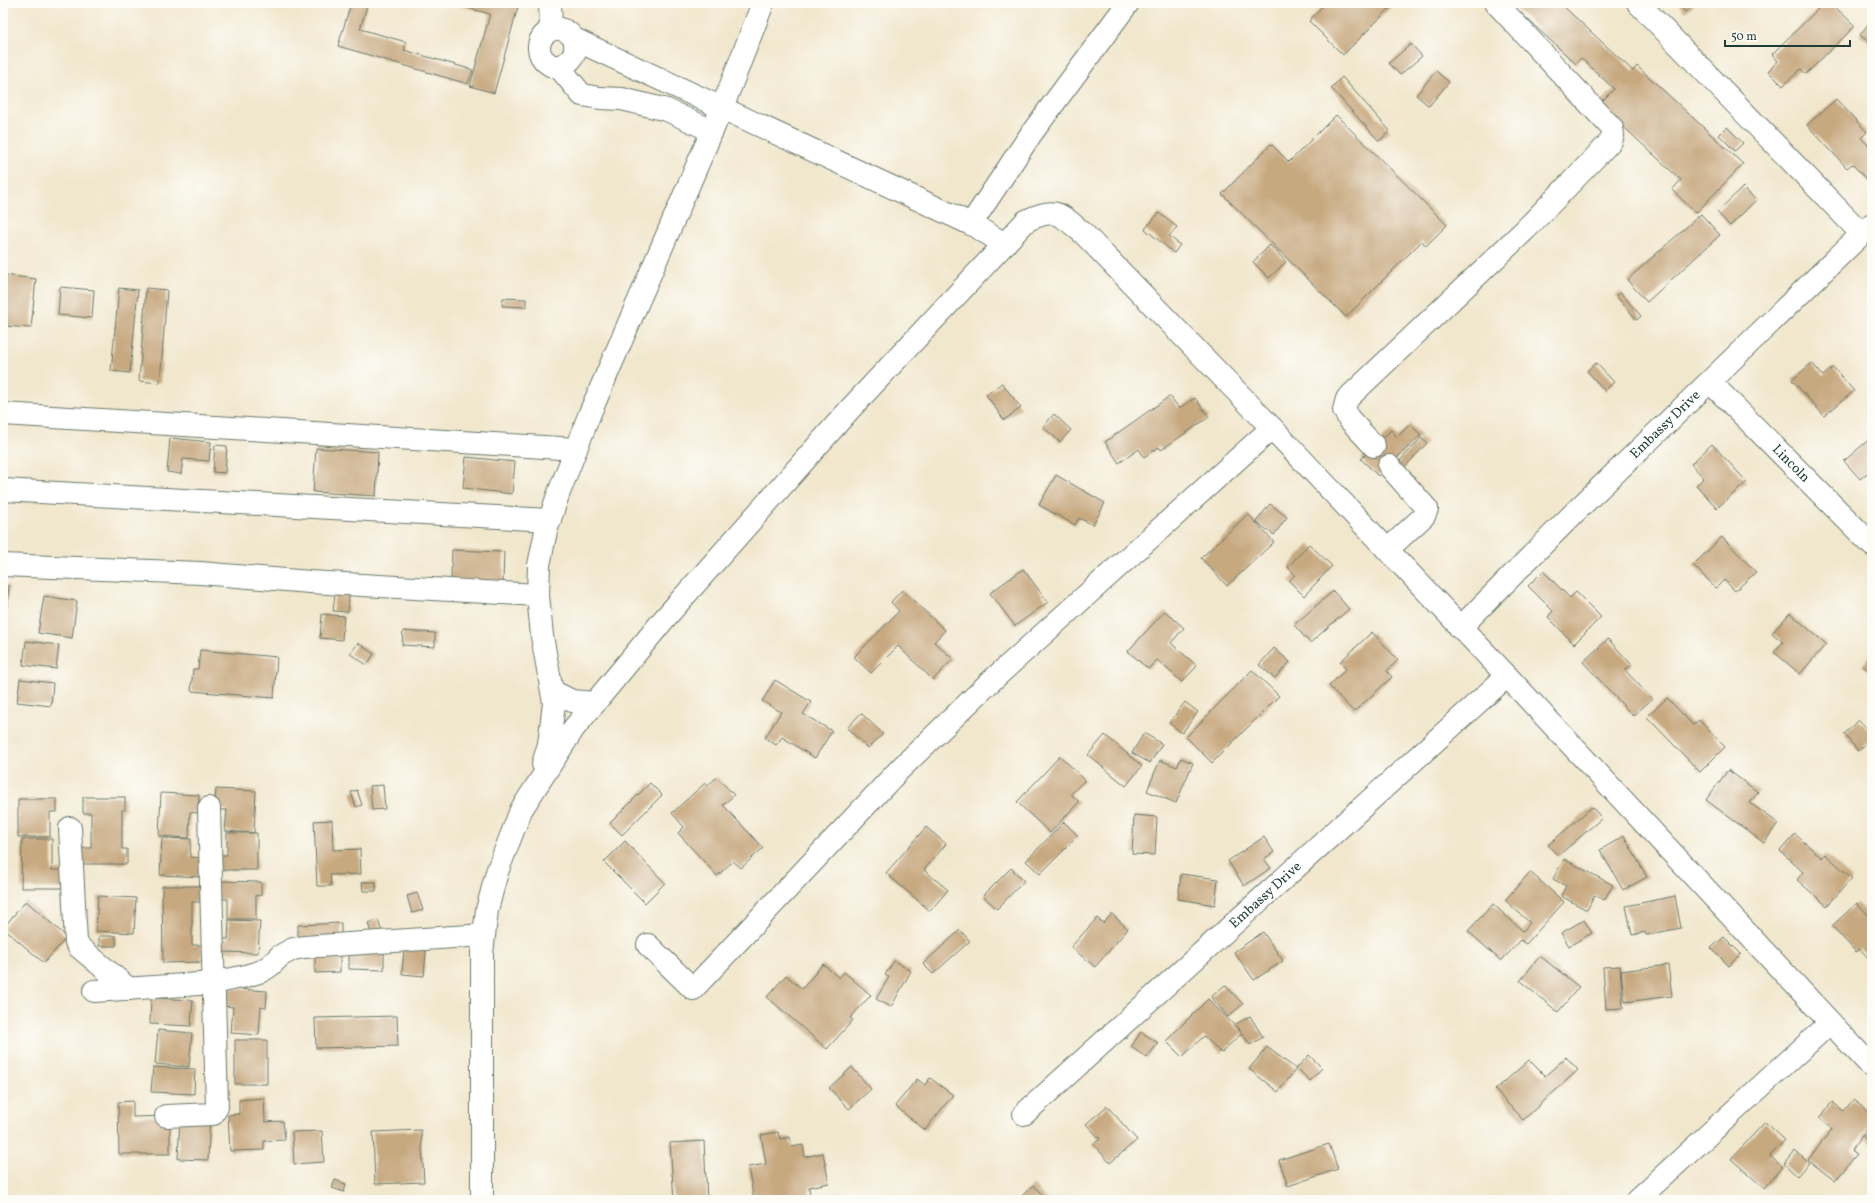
<svg xmlns="http://www.w3.org/2000/svg" width="1875" height="1203" viewBox="0 0 1875 1203" font-family="Vollkorn,serif">
<style>
.building{fill:#c7a980}
.lines{fill:none;stroke-linecap:round;stroke-linejoin:round}
.minor-casing{stroke:#68786a;stroke-width:24}
.minor{stroke:#fff;stroke-width:22}
.labels{text-anchor:middle;dominant-baseline:central;stroke-width:4;stroke-linejoin:round;paint-order:stroke}
.street-label{font-size:14px;fill:#1f3d34;stroke:#fdfcf7}
</style>
<rect width="100%" height="100%" fill="#fdfcf7"/>
<filter id="ink" filterUnits="userSpaceOnUse"><feTurbulence type="fractalNoise" baseFrequency=".025" numOctaves="2"/><feDisplacementMap in="SourceGraphic" scale="8" xChannelSelector="R" yChannelSelector="G"/><feConvolveMatrix kernelMatrix="1 2 1 2 8 2 1 2 1" color-interpolation-filters="sRGB"/></filter>
<filter id="wash" filterUnits="userSpaceOnUse"><feTurbulence type="fractalNoise" baseFrequency=".012" numOctaves="4" result="noise"/><feDisplacementMap in="SourceGraphic" scale="16" xChannelSelector="R" yChannelSelector="G"/><feGaussianBlur stdDeviation="0.9" result="paint"/><feColorMatrix in="noise" values="0 0 0 0 0 0 0 0 0 0 0 0 0 0 0 0 0 1.4 0 .05"/><feComposite in="paint" operator="in"/></filter>
<g filter="url(#wash)">
<rect width="100%" height="100%" fill="#f1e7cd"/>
<g id="blocks">
<path class="building" d="M351,3H368L360,29L406,42L404,50L473,70L468,84L338,46Z
M450,3H519L494,93L470,86L490,14Z
M1325,3H1395L1343,55L1309,21Z
M1510,3H1560L1633,71L1637,66L1743,164L1696,213L1672,190L1681,180L1599,104L1614,89L1581,58L1576,64Z
M1677,3H1696L1685,12Z
M1824,3H1831L1855,26L1806,74L1801,69L1783,86L1768,71L1778,61L1772,54Z
M1872,19V44L1860,35Z
M1411,44L1422,56L1400,75L1389,63Z
M1436,71L1449,82L1429,106L1416,95Z
M1342,77L1390,131L1379,141L1331,88Z
M1836,99L1867,132L1861,138L1872,149V185L1852,164L1847,168L1807,125Z
M1336,115L1447,225L1426,246L1422,241L1346,317L1222,194L1271,144L1289,162Z
M1727,127L1743,143L1735,151L1719,135Z
M1743,187L1756,200L1730,226L1717,212Z
M1159,213L1177,227L1169,236L1180,245L1174,253L1145,229Z
M1701,214L1720,235L1647,302L1627,280Z
M1270,245L1286,262L1269,278L1253,262Z
M5,275L36,279L31,328L5,326L3,333V277L5,278Z
M60,287L94,290L92,318L58,315Z
M119,288L138,290L130,373L111,371Z
M146,288L167,290L160,383L139,381Z
M1620,292L1641,316L1637,320L1616,296Z
M503,298L526,299V307L502,306Z
M1596,363L1614,382L1605,391L1587,371Z
M1812,363L1823,376L1833,367L1854,391L1824,416L1792,380Z
M1002,383L1021,408L1004,420L986,395Z
M1170,396L1179,408L1195,398L1209,417L1161,450L1159,447L1144,457L1139,449L1119,463L1105,442Z
M1054,414L1071,430L1060,442L1043,427Z
M1410,424L1421,435L1378,476L1361,459L1391,430L1397,437Z
M1872,437V471L1871,470L1860,479L1844,461Z
M170,438L211,442L209,461L183,459L181,474L167,472Z
M1421,438L1427,443L1403,469L1397,464Z
M1712,444L1747,482L1717,508L1696,485L1704,478L1691,464Z
M215,445L227,446L225,473L213,472Z
M316,448L378,452L376,496L313,492Z
M466,457L515,462L512,494L463,488Z
M1056,475L1105,503L1093,525L1079,518L1075,525L1039,505Z
M1270,504L1287,517L1274,535L1256,522Z
M1248,514L1274,542L1227,586L1201,558Z
M1722,537L1756,572L1735,591L1724,580L1716,588L1693,565Z
M1309,544L1332,566L1304,596L1289,581L1295,575L1288,567Z
M452,550L504,552L503,582L451,580Z
M1023,569L1048,602L1015,626L990,593Z
M1543,571L1570,598L1576,592L1601,617L1574,644L1548,617L1553,611L1528,586Z
M3,586H9L4,629H3Z
M902,590L945,630L934,642L953,659L933,680L898,646L871,673L854,657L899,611L891,602Z
M1333,591L1349,609L1310,643L1294,625Z
M335,594L349,595L348,612L333,611Z
M44,596L77,601L72,638L38,633Z
M1165,611L1184,628L1171,643L1197,666L1182,682L1157,660L1148,669L1128,651Z
M1790,613L1826,644L1800,674L1774,652L1783,642L1772,633Z
M322,614L344,616L342,640L320,638Z
M403,631L435,633V647L402,645Z
M1372,632L1398,660L1387,671L1392,677L1354,712L1329,686L1346,669L1340,662Z
M1608,639L1632,665L1625,670L1652,699L1633,716L1583,662Z
M26,641L59,645L56,669L23,665Z
M358,643L374,654L367,665L350,654Z
M1274,648L1290,662L1275,678L1259,665Z
M200,650L277,657L274,698L191,691L193,669H198Z
M1872,655V674L1862,665Z
M1252,670L1279,696L1212,763L1186,737Z
M20,679L53,683L51,706L17,702Z
M775,680L811,702L803,714L832,731L815,758L782,737L776,745L765,738L781,712L762,701Z
M1667,698L1693,725L1699,720L1725,747L1700,772L1647,717Z
M1185,702L1198,712L1182,733L1169,723Z
M861,713L883,734L868,748L847,728Z
M1859,720L1872,734V738L1858,751L1844,734Z
M1144,733L1162,744L1150,763L1132,753Z
M1105,735L1142,766L1126,786L1088,755Z
M1060,756L1085,780L1071,794L1079,802L1050,833L1017,802Z
M1181,758L1193,763L1176,803L1147,791L1160,760L1177,767Z
M1728,770L1758,792L1750,803L1778,823L1764,843L1706,800Z
M717,777L734,795L723,805L763,848L741,868L733,861L717,876L678,833L684,827L672,813L705,783L707,786Z
M650,783L662,795L622,835L610,823Z
M383,785L385,809L372,810L370,786Z
M216,789L256,791L254,833L225,831L227,810H214Z
M357,790L362,805L356,807L351,792Z
M161,793L199,795L198,813L190,812L189,838L159,836Z
M83,797H125V810H122V849H127V864H81V848H91V813H83Z
M18,799H57V812H50V837H18Z
M1592,807L1602,818L1558,856L1548,845Z
M1134,815L1157,817L1155,855L1132,854Z
M332,820L333,850L360,849L361,874L330,875L331,886H317L314,821Z
M1064,822L1078,836L1040,874L1026,861Z
M926,827L946,844L924,870L948,890L930,911L886,873Z
M227,833H257V870H218V855H227Z
M1795,834L1822,858L1825,854L1852,878L1827,906L1797,880L1803,872L1780,851Z
M1624,836L1647,877L1623,890L1600,850Z
M1264,837L1274,852L1264,859L1271,868L1244,886L1228,861Z
M162,838L191,839L190,857L202,858L201,877L160,875Z
M22,839H52V870H62V888H21Z
M625,841L665,883L645,903L604,862Z
M1564,859L1613,885L1604,900L1595,895L1587,910L1561,896L1566,886L1553,879Z
M1011,868L1024,881L997,909L983,896Z
M1530,872L1564,902L1526,944L1521,940L1501,961L1468,931L1493,904L1523,931L1530,923L1505,900Z
M1181,874L1218,879L1215,905L1178,899Z
M217,881L261,882V896L256,895V919H228V899H217Z
M362,882H376V891H363Z
M162,886H201V902H192V945H202V962L163,963Z
M417,893L423,910L412,913L407,896Z
M98,896L136,898L134,933L96,931Z
M1675,896L1681,928L1646,935L1645,932L1632,935L1626,906Z
M26,901L67,937L44,963L3,928Z
M1857,903L1872,919V962L1860,949L1856,952L1832,926Z
M1112,914L1128,929L1095,967L1071,947L1097,918L1103,923Z
M229,920L260,921L258,953L221,952L222,939H228Z
M378,920L382,932L372,936L368,923Z
M1584,920L1592,933L1569,946L1561,933Z
M341,923V939L298,940V925Z
M960,930L970,941L933,974L923,964Z
M1263,932L1283,961L1254,980L1234,952Z
M99,936H116V946H99Z
M1724,937L1741,954L1729,966L1711,948Z
M349,947L384,948V970L349,969Z
M404,948L426,950L424,976L402,974Z
M340,950V972L315,973V951Z
M1540,956L1579,987L1558,1012L1520,981Z
M894,961L911,971L891,1007L876,999L889,977L885,975Z
M823,964L839,978L844,972L871,995L850,1018L853,1020L827,1049L767,997L786,975L802,989Z
M1668,965L1672,996L1625,1002L1621,971Z
M1620,966L1623,1008L1606,1009L1603,967Z
M1225,985L1243,1004L1228,1017L1211,997Z
M225,988L267,991L266,1008L261,1007L259,1035L231,1033L233,1007L224,1006Z
M151,998L193,1000L191,1026L150,1024Z
M1208,999L1241,1032L1236,1024L1250,1016L1263,1037L1250,1045L1242,1033L1221,1053L1204,1036L1182,1057L1166,1041Z
M397,1016L398,1046L316,1048L315,1018Z
M158,1030L192,1033L189,1067L155,1064Z
M1141,1032L1158,1043L1147,1058L1131,1047Z
M235,1040H267V1084H235Z
M1267,1047L1296,1069L1278,1092L1249,1069Z
M1309,1055L1322,1068L1310,1081L1297,1068Z
M1566,1057L1578,1070L1523,1120L1495,1090L1529,1060L1545,1076Z
M153,1067L195,1069L194,1094L151,1092Z
M852,1067L871,1089L849,1109L829,1088Z
M930,1078L953,1095L925,1130L895,1106L917,1079L925,1085Z
M264,1098L265,1122L283,1121L285,1140L264,1141V1150L230,1151L228,1115L239,1114V1100Z
M1853,1100L1872,1114V1123L1851,1150L1857,1154L1835,1181L1808,1160L1832,1129L1819,1119L1832,1102L1844,1111Z
M133,1101V1117L170,1116V1154H119L118,1102Z
M1107,1106L1137,1140L1110,1163L1093,1144L1100,1139L1086,1124Z
M180,1115L210,1116L208,1160L178,1159Z
M1765,1122L1785,1140L1770,1156L1782,1167L1764,1188L1731,1159Z
M1872,1128V1146L1863,1137Z
M421,1130L424,1182L375,1184L373,1132Z
M322,1131L324,1162L294,1164L292,1132Z
M778,1132L780,1139L790,1137L792,1147L803,1145L805,1157L823,1153L829,1183L809,1187L810,1197L790,1200H754L748,1167L766,1164L761,1135Z
M704,1141L707,1200H674L670,1143Z
M1329,1144L1338,1169L1288,1186L1279,1160Z
M1795,1151L1809,1163L1797,1176L1784,1164Z
M335,1180L346,1184L344,1192L332,1188Z
M1033,1185L1047,1200H1018Z
M412,1196L424,1197V1200H412Z"/>
</g>
</g>
<g filter="url(#ink)">
<use href="#blocks" fill-opacity="0" stroke="#68786a" stroke-width="1"/>
<g class="lines">
<g class="minor-casing">
<g id="minor">
<path d="M550,3L551,30"/>
<path d="M1638,3L1862,234"/>
<path d="M574,39C579,55 568,68 552,66C520,48 555,11 574,39L971,224L1005,244"/>
<path d="M558,66L582,95L600,98L622,99L667,110L712,131"/>
<path d="M971,224L1031,134L1128,3"/>
<path id="s1" d="M1710,382L1872,545"/>
<path d="M3,414L576,449"/>
<path d="M1374,446L1349,419L1344,410L1347,399L1526,229L1611,141L1613,135L1612,128L1496,3"/>
<path d="M3,490L550,520"/>
<path d="M1387,550L1424,516L1427,509L1389,466"/>
<path d="M3,565L200,573L310,582L538,595"/>
<path id="s2" d="M1460,628L1577,510L1872,224"/>
<path d="M552,691L572,701L595,703"/>
<path d="M543,764L549,744L554,703L542,636L538,595L539,565L546,531L558,495L590,413L722,108L763,3"/>
<path d="M70,828L76,942L79,947L129,989"/>
<path d="M648,945L693,989L900,769L989,683L1272,428"/>
<path d="M94,991L214,983L246,976L262,971L271,965L280,956L293,949L304,947L484,935"/>
<path id="s3" d="M1024,1114L1507,676"/>
<path d="M166,1116L213,1114L217,1107L209,808"/>
<path d="M482,1200V953L487,910L497,872L521,810L574,728L665,618L850,409L1026,221C1056,206 1060,214 1083,233L1272,428L1507,676L1872,1067"/>
<path d="M1637,1200L1830,1023"/>
</g>
</g>
<use href="#minor" class="minor"/>
</g>
</g>
<g class="labels">
<g class="street-label">
<text stroke="none"><textPath href="#s2" startOffset="289">Embassy Drive</textPath></text>
<text stroke="none"><textPath href="#s1" startOffset="115">Lincoln</textPath></text>
<text stroke="none"><textPath href="#s3" startOffset="326">Embassy Drive</textPath></text>
</g>
</g>
<rect width="1875" height="1203" fill="none" stroke="#fdfcf7" stroke-width="16"/>
<path d="M1725 40v6h125v-6" fill="none" stroke="#1f3d34" stroke-width="2"/>
<text x="1731" y="40" font-size="12" fill="#1f3d34" stroke="#fdfcf7" stroke-width="3" paint-order="stroke">50 m</text>
</svg>
